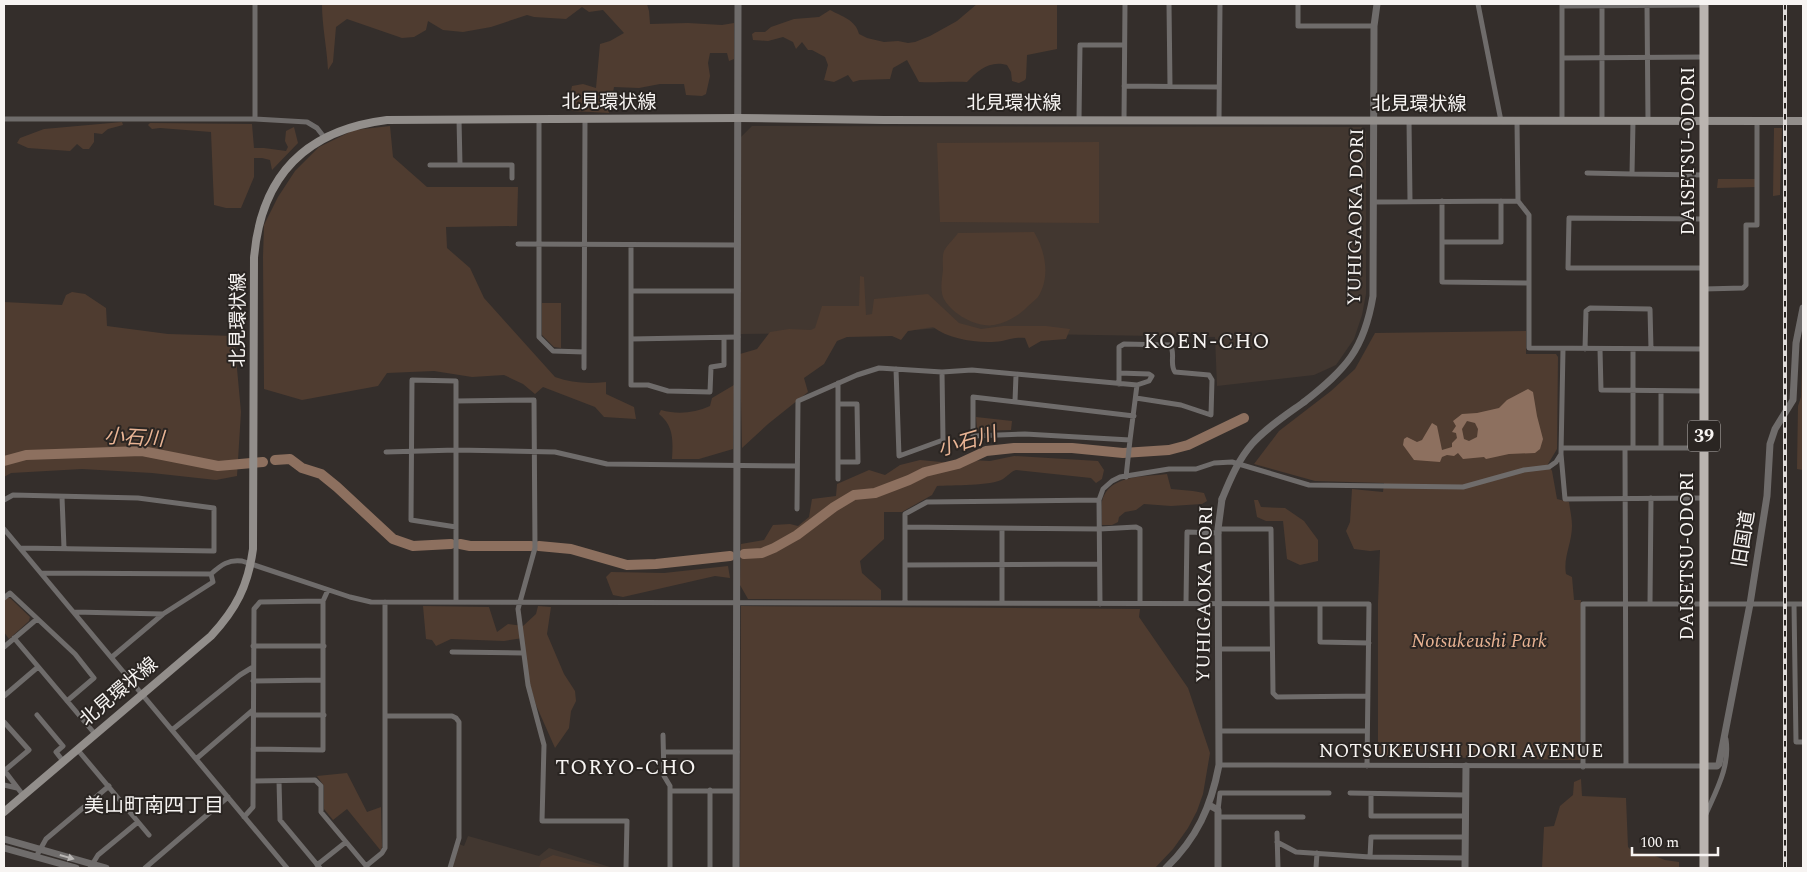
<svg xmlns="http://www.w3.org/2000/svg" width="1807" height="872" viewBox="0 0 1807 872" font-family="Spectral,'Noto Sans JP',serif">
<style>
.built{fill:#423730}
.green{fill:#4f3c30}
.water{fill:#8d705f;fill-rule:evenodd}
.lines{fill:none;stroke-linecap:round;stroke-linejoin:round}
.river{stroke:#8d705f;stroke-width:10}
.minor{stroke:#6f6c6b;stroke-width:5}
.tertiary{stroke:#6f6c6b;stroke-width:7}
.secondary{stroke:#928e8b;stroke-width:8}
.trunk{stroke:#bab4b0;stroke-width:9}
.rail-casing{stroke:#e0dcda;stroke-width:4}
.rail{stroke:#2a2522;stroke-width:2;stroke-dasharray:5.5;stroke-linecap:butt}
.tertiary-bridge{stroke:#6f6c6b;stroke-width:7}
.oneway{fill:#bab7b5}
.labels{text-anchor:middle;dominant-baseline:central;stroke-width:4;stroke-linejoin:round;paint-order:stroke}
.shield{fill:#2a2522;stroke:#bab6b4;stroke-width:1}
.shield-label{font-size:18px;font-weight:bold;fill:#f7f4f2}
.street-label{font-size:19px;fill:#f7f4f2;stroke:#2a2522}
.park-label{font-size:19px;font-style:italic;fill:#e8b393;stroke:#2a2522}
.water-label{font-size:20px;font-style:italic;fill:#eab595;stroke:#2a2522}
.neighbourhood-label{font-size:20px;fill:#f7f4f2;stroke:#2a2522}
.quarter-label{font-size:21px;letter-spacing:1px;fill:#f7f4f2;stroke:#2a2522}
</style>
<rect width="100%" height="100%" fill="#342e2b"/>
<path class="built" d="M752,126L1362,127L1366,133V294L1362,315L1354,339L1336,365L1314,375L1217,386L1215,337L1036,334L938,328L882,333L740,334L741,137Z
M468,836L539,856L549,848L613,868H452L459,844L464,846Z"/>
<path class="green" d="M322,4H647L649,11L650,24L688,23L722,25L734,23V59L729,61L727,53H710L708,63L710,76L706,94L702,96L686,95L684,84H660L639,88L614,87L609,113L572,111L569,101L572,86L583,84L596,88L600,44L610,41L624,33L603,10L589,12L582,7L566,19L534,17L527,15L491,27L463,32L443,30L428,21L426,30L414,37L402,38L347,19L336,27L333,62L328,70C327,48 322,26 322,4Z
M977,4H1057V49L1027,55L1026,78L1025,80L1019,83L1012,81L1011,72L1007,65C990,60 978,70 967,82C950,81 935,83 919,82L907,60L893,68L890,79L860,80L853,82L848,75L834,82L824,80L828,65L825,57L812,50H808L802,42L796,49L793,42L783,37L768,41L753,40L752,34L755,32H765L771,27L794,19L819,17L830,10C841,16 856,20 859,34L867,38L884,42L898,41L908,43L915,42L930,36L957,21Z
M122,122L123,125L108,129L102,134L94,133V142L89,149H83L77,144L70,151L28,148L17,143L20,138L44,129Z
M150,123L252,124L254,148H264L286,151L288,147L285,141L286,131L294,127L298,143L272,170L270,160L262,158H254V177L241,208H226L214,205L211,132L160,128L152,129L148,125Z
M390,126L393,157L427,187H518L517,226L446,227L447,248L470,268L484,298L555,377C572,383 587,384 606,382V394L634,407L636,419L604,417L595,407L543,387L535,394L523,384L504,375L472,377L434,371L387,373L378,386L302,400L264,389L263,257L264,225L278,197L295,171L319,147L354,130Z
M1774,128H1782L1780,195L1773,196Z
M1099,142V223L940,222L937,143Z
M1718,179H1756V187L1717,188Z
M1034,232C1045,250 1051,277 1038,297C1034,301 1028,306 1024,310C1015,318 1005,323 994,325C976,328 950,313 943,297C940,288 942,279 943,270C943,265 942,256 944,251C947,245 954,239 958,233Z
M860,276L864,277L866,315L872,314L874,299L928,294L959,323L981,329L1003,326H1046L1070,329L1066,339L1041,341L1029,348L1025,338C1017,337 1010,339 1002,341C981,344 950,340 933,327L908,331L901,340L892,336L847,337L837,341L824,364L804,378L808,392L768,424L742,448L740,354L757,349L770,332L789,329L811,330L815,328L822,306H859Z
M72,292L85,294L106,308L107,326L168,334L234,336L241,412L237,476L216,480L152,473L82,469L11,473L4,477V302L62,305L66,295Z
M542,303H561V348L554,347L542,335Z
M1526,331V354H1556L1558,357L1557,449L1548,464L1552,471L1557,499L1569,502C1570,510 1572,518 1572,526C1572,543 1563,557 1566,574L1572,577L1574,600H1581L1580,760L1378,756V603L1380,550L1370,551L1354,549L1346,531L1350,522L1352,489L1383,492L1384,483L1315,481L1254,464L1279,431L1331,391L1355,369L1375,333Z
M1802,367H1803V470L1797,469L1798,406L1801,397Z
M734,385L733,449L699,459H672C673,441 674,426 659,414L661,410C678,415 694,413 710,406L712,398Z
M976,417L1012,421L1011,430L979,431L977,429Z
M1014,456L1098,461L1104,470L1102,479L1096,483L1091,478L1016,470C1010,472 1008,476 1003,479C992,486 951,485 937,486L932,495L902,512H884V539L860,561L862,573L881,590V600L748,599L740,585L741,544L764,540L773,525L790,524L798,526L809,517L812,499L836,496L837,484L869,470L885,475L900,465L920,460L952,463L971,460L990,461Z
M1167,474L1171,489L1193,491L1204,493L1207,501L1202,504L1171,506L1144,504L1136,510L1125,512L1119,517L1118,522L1112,525H1102C1102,517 1101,508 1102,501C1109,474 1145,477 1167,474Z
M1254,500H1258L1261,507L1285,508L1304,521L1318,540V561L1300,565L1287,559L1283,521H1266L1257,517Z
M728,566L730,578L715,576L623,597L613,595L606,577L611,572L664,573Z
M6,598H10L30,617L29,621L9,639L4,632V600Z
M423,606L489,607L497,632L508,624L523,626L536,614L538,606L551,607L547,634L564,674L575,691L576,701L571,711L569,728L555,748L536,705L530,685L523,638L504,641L451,639L436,646L432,640L426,639Z
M741,606L1140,609L1139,617L1188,688L1210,753L1203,794L1197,811L1188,828L1173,849L1155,868H740Z
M347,773L367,812L381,807L382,846L381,851L347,809L333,820L324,809V786L317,776Z
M1581,779L1582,796L1626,798L1628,847L1634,853L1650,854L1665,860L1679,862V868H1542L1544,827L1554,826L1560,806L1573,795L1574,782Z
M553,855L605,868H539L541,861Z"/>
<path class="water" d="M1528,389L1533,392L1537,416L1543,439L1540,449L1535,453L1509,454L1486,459L1484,457L1463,459L1458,453L1454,456L1447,455L1442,457L1440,462L1414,460L1403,445L1404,439L1407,437L1417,442L1422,440L1432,423L1437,426L1442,450L1452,447V443L1457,438L1456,433L1452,432L1456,426L1453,421L1462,414L1477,413L1499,408L1507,400ZM1467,421L1475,423L1478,429L1477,437L1469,441L1464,439L1462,429Z"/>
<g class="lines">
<path class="river" d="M275,460L290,459L302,468L321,474L337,487L393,539L413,546L451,544
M4,461L26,455L142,451L218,466L263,462
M460,544L470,546H531
M539,546L571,549L627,565L656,564L730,556
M744,554L762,553L774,548L797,535L834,507L854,495L875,493L909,480L925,472L958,464L986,451L1014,448H1072L1123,453L1169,450L1188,445L1244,418"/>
<path class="minor" d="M255,4V119
M1169,4L1170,86
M1298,4V26H1374
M1478,4L1501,121
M1602,4V121
M1647,4L1648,121
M1562,6L1704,5
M1562,58L1704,57
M1124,86L1219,87
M4,119H255L307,122L317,128L324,137
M459,119L460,165
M539,119V337L553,351L584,352
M1079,120L1080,45H1124
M1124,120L1125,4
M1219,120L1220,4
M1409,120L1410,201
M1517,121L1518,201
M1562,121V4
M430,165H512V178
M1587,173L1632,174L1633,121
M1632,174L1704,175
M1442,201V282L1529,283
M1374,202L1518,201L1529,215V348L1704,349
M1442,242H1501V201
M518,244L738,245
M631,245V385H648L668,391L710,392L711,367L724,365V338
M1704,268H1568L1569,218L1704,219
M1704,289L1743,288L1746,285V225H1757V121
M631,291H738
M631,339L738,337
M1563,349L1561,454L1565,499L1704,498
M1585,349L1586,311L1590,308L1650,309L1651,349
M1600,349L1601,390L1704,391
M1633,349V448
M584,368L585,119
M896,369L899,456L943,440L942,372
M838,383V479
M1119,384V347L1124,344L1170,345C1176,353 1169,364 1175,372L1209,375L1212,380L1211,415L1181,405L1136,398
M456,401L534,400L535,548L518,609L528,685L544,745L542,821H627L626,868
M1015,401L1016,375
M838,404H857L858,462H838
M1134,416L973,397V436L1025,434L1130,440L1137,385
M1562,448H1703
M1625,448L1626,766
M1661,448V391
M386,452L456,450L555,452L607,464L797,466
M1126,477L1130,440
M62,497L64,548
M4,500L13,495L138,498L214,508V551L20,548
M797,509L798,401L857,375L879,368L942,372L972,370L1137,385L1149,381L1152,376L1149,374L1119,373
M456,527L411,520L412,380L456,381V602
M905,527L1100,529L1136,527L1140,529V603
M4,529L287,868
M1218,529H1271L1273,693L1277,697L1368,696
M905,565L1099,564
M41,573L211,574C221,565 229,559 242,561L350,597L371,602L1369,604L1367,766
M4,598L10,593L75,654L94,678L67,701
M905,603V514L927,502L1099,500
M1002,603V529
M1186,603L1187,532L1219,533
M1650,603L1651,498
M1100,604L1099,500L1103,489L1112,481L1120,477L1169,469H1196L1214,463L1232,462L1309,485L1463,487L1524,470L1549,467L1556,462L1561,454
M1320,604V642L1369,643
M1794,604L1796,742H1803
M74,612L163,614
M14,638L95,734
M253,646H324
M4,647L37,619
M1218,649H1271
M452,652L523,653
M112,657L163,614L213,582L211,574
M253,681L323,680
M4,696L38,667
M37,715L63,746L56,752L63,761
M253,715H324
M386,716H452L456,718L459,722V838L450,868
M4,722L29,750L4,771
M172,730L240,675L253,667
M1219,731H1367
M663,735L664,776L670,786V868
M77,749L149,835
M253,749L323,750V601
M664,752H737
M196,759L253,710
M1219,765L1704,766
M1583,767V604H1803
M4,770L23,795
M253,781L315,780L321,786V812L367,867
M279,781L280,820L320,868
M4,785L17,788
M710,790V868
M670,791H736
M1350,793L1466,795
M1371,794V816H1466
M1218,810L1220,793H1329
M1706,814C1717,789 1730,766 1726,739
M244,817L253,807L254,609L260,602L323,601L328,590
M1219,817H1303
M1277,833L1278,868
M1277,842L1296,852L1370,857L1465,858
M36,857L46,839L109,786
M1370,857L1371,837H1465
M317,865L346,842
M366,866L382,853L385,848V602
M90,868L98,855L138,822
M145,868L228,797
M1316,868L1317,853"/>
<path class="tertiary" d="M1304,402C1346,369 1364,350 1373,296L1374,26L1377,4
M1704,766H1717L1719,764L1750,604L1767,496L1770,444L1775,429L1793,400L1796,343L1803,308
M1209,805L1218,810V868
M4,839L106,868
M4,848L76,868
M736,868L738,4
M1166,868C1197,838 1211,807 1219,765L1218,529L1222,499
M1465,868L1466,766"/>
<path class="secondary" d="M4,812L211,636C236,609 248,586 253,549L254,258C261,175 306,130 387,120L738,118L884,120L1803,121"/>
<path class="trunk" d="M1704,868V4"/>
<g class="rail-casing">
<path id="rail" d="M1785,4V868"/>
</g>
<use href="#rail" class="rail"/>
<path class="tertiary-bridge" d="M1222,499C1230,480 1238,460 1252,444C1266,428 1286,415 1304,402"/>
</g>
<defs><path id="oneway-solid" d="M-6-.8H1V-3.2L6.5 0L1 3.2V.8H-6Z" transform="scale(1.25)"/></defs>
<use class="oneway" href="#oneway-solid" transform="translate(67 857) rotate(16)"/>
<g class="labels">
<rect class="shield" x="1688" y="420.5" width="32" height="31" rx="4"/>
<g class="shield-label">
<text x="1704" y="436">39</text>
</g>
<g class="street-label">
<text x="609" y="102">北見環状線</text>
<text x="1014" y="103">北見環状線</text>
<text x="1419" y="104">北見環状線</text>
<text transform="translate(1688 151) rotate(-90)">DAISETSU-ODORI</text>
<text transform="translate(1356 217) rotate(-89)">YUHIGAOKA DORI</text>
<text transform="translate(238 320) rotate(-90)">北見環状線</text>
<text transform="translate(1744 539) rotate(-81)">旧国道</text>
<text transform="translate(1687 556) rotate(-90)">DAISETSU-ODORI</text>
<text transform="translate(1205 594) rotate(-89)">YUHIGAOKA DORI</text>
<text transform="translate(119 692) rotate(-40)">北見環状線</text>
<text x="1461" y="751">NOTSUKEUSHI DORI AVENUE</text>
</g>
<g class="park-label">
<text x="1479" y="641">Notsukeushi Park</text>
</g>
<g class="water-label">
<text transform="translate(134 438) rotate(3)">小石川</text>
<text transform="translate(967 442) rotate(-16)">小石川</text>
</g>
<g class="neighbourhood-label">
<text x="154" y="806">美山町南四丁目</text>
</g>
<g class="quarter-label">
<text x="1207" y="342">KOEN-CHO</text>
<text x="626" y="768">TORYO-CHO</text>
</g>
</g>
<rect width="1807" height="872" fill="none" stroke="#f7f4f2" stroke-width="10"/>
<path d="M1632 847v8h86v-8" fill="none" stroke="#f7f4f2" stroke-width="2.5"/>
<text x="1640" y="847" font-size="15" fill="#f7f4f2" stroke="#2a2522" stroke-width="4" paint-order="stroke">100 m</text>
</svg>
